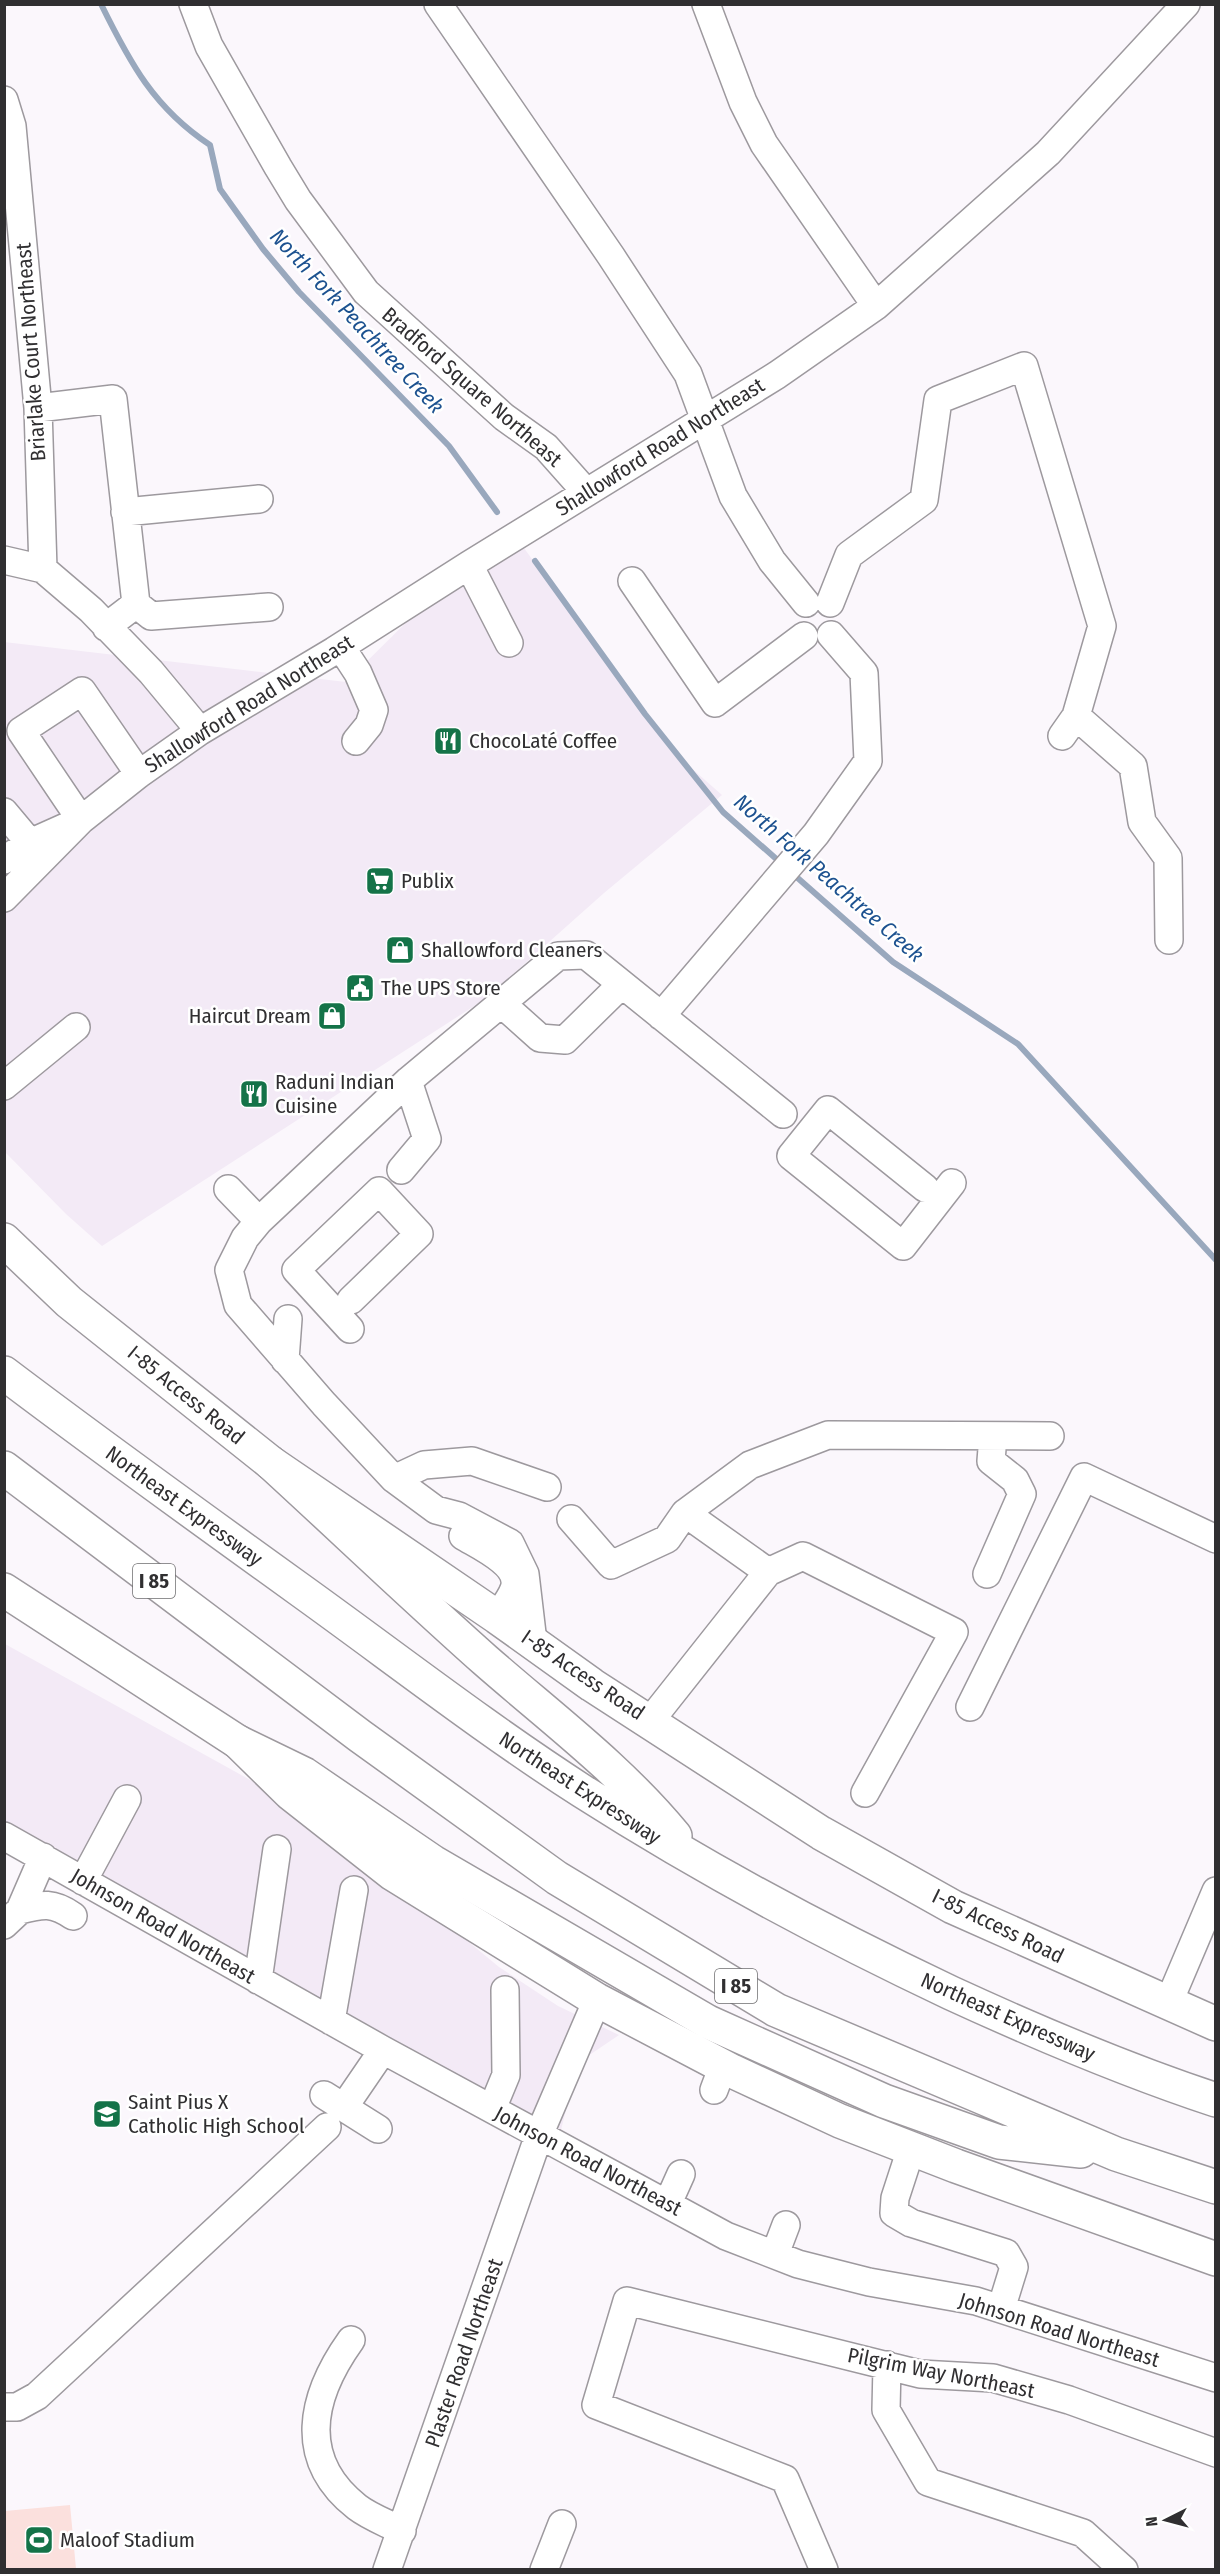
<svg xmlns="http://www.w3.org/2000/svg" width="1220" height="2574" viewBox="0 0 1220 2574" font-family="'Fira Sans Condensed',sans-serif">
<style>
.built{fill:#f3eaf6}
.green{fill:#fbe0dd}
.lines{fill:none;stroke-linecap:round;stroke-linejoin:round}
.stream{stroke:#99a8bd;stroke-width:6}
.minor-casing{stroke:#9d999e;stroke-width:30}
.major-casing{stroke:#9d999e;stroke-width:36}
.highway-casing{stroke:#9d999e;stroke-width:36}
.minor{stroke:#fff;stroke-width:27}
.major{stroke:#fff;stroke-width:33}
.highway{stroke:#fff;stroke-width:33}
.labels{text-anchor:middle;dominant-baseline:central;stroke-width:5;stroke-linejoin:round;paint-order:stroke}
.shield{fill:#fff;stroke:#6e6d6f;stroke-width:1.5}
.shield-label{font-size:20px;font-weight:bold;fill:#302f31}
.street-label{font-size:21px;fill:#302f31;stroke:#fff}
.poi-label{font-size:21px;fill:#302f31;stroke:#fff;text-anchor:start}
.water-label{font-size:22px;font-style:italic;fill:#1d5290;stroke:#fff}
</style>
<rect width="100%" height="100%" fill="#fbf7fc"/>
<path class="built" d="M521,544L672,751L722,795L604,893L485,999L102,1246L66,1214L5,1152L4,642L346,682L441,588Z
M5,1644L317,1817L499,1967L558,2006L619,2035L585,2058L567,2106L559,2138L5,1830Z"/>
<path class="green" d="M70,2505L76,2569H5V2511Z"/>
<g class="lines">
<path class="stream" d="M101,4C130,63 154,108 210,145L220,189L263,249L299,292L449,446L497,512
M535,561L645,714L723,812L782,864
M792,873L893,962L1018,1044L1216,1260"/>
<g class="minor-casing">
<path id="minor" d="M193,4L209,46L278,167L298,200L366,292L504,417L546,447L586,492
M438,4L611,256L688,374L733,496L772,561L806,603
M706,4L743,102L764,144L876,306
M4,100L12,126L38,408L43,569
M38,408L113,399L136,604L106,627
M125,512L259,499
M4,560L43,569L91,610L151,672L200,731
M469,565L509,643
M632,581L715,703L804,636
M830,603L849,555L924,500L938,400L1024,366L1102,626L1076,716L1133,766L1142,822L1168,858L1169,940
M136,604L151,616L269,607
M341,647L358,673L374,710L369,725L356,741
M1062,736L1076,716
M4,812L30,843
M81,820L21,731L82,691L139,774
M4,860L30,843L68,826
M4,898L81,820L139,774L200,731L334,651L469,565L777,375L876,306L1048,153L1186,4
M502,1004L540,1038L565,1040L621,985
M661,1016L816,834L868,761L864,673L831,635
M4,1086L76,1027
M401,1170L427,1139L408,1081
M925,1188L828,1110L791,1156L903,1246L952,1183
M228,1189L259,1221
M350,1329L296,1270L379,1191L419,1234L351,1300
M285,1360L288,1319
M394,1479L424,1465L472,1461L547,1487
M685,1513L768,1572
M571,1519L611,1565L667,1539L685,1513L750,1465L828,1435L1050,1436
M463,1536C479,1546 523,1565 514,1589C511,1598 503,1608 497,1617
M987,1574L1022,1494L1015,1480L991,1461L993,1436
M533,1642L525,1574L510,1543L459,1516L436,1510L394,1479L324,1404L238,1305L229,1270L245,1238L259,1221L408,1081L558,956L586,955L783,1114
M970,1707L1084,1477L1216,1539
M650,1721L768,1572L803,1556L954,1632L865,1793
M4,1836L383,2050L726,2236L798,2264L869,2282L976,2301L1216,2378
M83,1881L127,1799
M20,1910C43,1904 53,1902 73,1916
M4,1925L20,1910L43,1857
M258,1980L277,1849
M1168,2004L1216,1891
M331,2021L354,1890
M714,2090L723,2066
M324,2095L378,2129
M344,2107L383,2050
M492,2109L506,2075L505,1990
M911,2149L895,2198L894,2213L911,2223L1006,2253L1014,2267L1001,2309
M668,2203L681,2174
M775,2254L786,2225
M351,2340C311,2396 296,2459 357,2507C370,2517 387,2523 402,2531
M887,2365L886,2410L928,2482L1083,2533L1124,2570
M4,2407H17L37,2396L327,2127
M387,2570L539,2135L597,2000
M544,2570L562,2524
M824,2570L785,2479L596,2405L627,2301L920,2374L993,2378L1069,2400L1216,2453"/>
</g>
<g class="major-casing">
<path id="major" d="M4,1240L69,1302L271,1463L497,1617L592,1685L821,1833L953,1907L1216,2024
M4,1590L238,1742L290,1793L393,1874L597,2000L732,2071L840,2121L956,2166L1216,2259"/>
</g>
<g class="highway-casing">
<path id="highway" d="M4,1373C103,1448 203,1520 303,1592C396,1659 486,1729 582,1791C701,1867 824,1933 951,1993C1038,2033 1125,2070 1216,2100
M271,1463C343,1529 413,1596 485,1660C550,1717 620,1769 675,1836
M4,1468L360,1736L557,1878L776,2010L1116,2154L1216,2187
M238,1742L304,1774L433,1862L708,2022L884,2101L999,2142L1081,2151"/>
</g>
<use href="#minor" class="minor"/>
<use href="#major" class="major"/>
<use href="#highway" class="highway"/>
</g>
<defs>
<g id="restaurant-square" transform="scale(1.5)"><rect x="-9" y="-9" width="18" height="18" rx="4" fill="#147348" stroke="#fff"/><path d="M-5-6h1v4h1v-4h1v4h1v-4h1v5L-1.5 .5V6h-2V.5L-5-1ZM5-6V6H3V1.5H1.5Q1.5-4 5-6Z" fill="#fff"/></g>
<g id="supermarket-square" transform="scale(1.5)"><rect x="-9" y="-9" width="18" height="18" rx="4" fill="#147348" stroke="#fff"/><path d="M-6-5.5h2.5l.6 2H6L4.5 2H-2.5L-4.4-4H-6ZM-1.5 3.2a1.3 1.3 0 1 0 .1 0ZM3 3.2a1.3 1.3 0 1 0 .1 0Z" fill="#fff"/></g>
<g id="shop-square" transform="scale(1.5)"><rect x="-9" y="-9" width="18" height="18" rx="4" fill="#147348" stroke="#fff"/><path d="M-5-2.5h2.3a2.7 3.5 0 0 1 5.4 0H5L5.5 6h-11ZM-1.5-2.5h3a1.5 2.3 0 0 0-3 0Z" fill="#fff"/></g>
<g id="civic-square" transform="scale(1.5)"><rect x="-9" y="-9" width="18" height="18" rx="4" fill="#147348" stroke="#fff"/><path d="M-.6-6.5H3V-4.5H.6V-3L4-1V1h2V6H-6V1h2V-1L-.6-3ZM-1.2 2.5V6h2.4V2.5Z" fill="#fff"/></g>
<g id="school-square" transform="scale(1.5)"><rect x="-9" y="-9" width="18" height="18" rx="4" fill="#147348" stroke="#fff"/><path d="M0-5L7-2L0 1L-7-2ZM-4 1L0 2.5L4 1V4Q0 6-4 4Z" fill="#fff"/></g>
<g id="stadium-square" transform="scale(1.5)"><rect x="-9" y="-9" width="18" height="18" rx="4" fill="#147348" stroke="#fff"/><path d="M0-5a6.5 5 0 1 0 0 10a6.5 5 0 1 0 0-10ZM-3.5-1.8h7v3.6h-7Z" fill="#fff"/></g>
</defs>
<g fill-rule="evenodd">
<use href="#restaurant-square" x="448" y="741"/>
<use href="#supermarket-square" x="380" y="881"/>
<use href="#shop-square" x="400" y="950"/>
<use href="#civic-square" x="360" y="988"/>
<use href="#shop-square" x="332" y="1016"/>
<use href="#restaurant-square" x="254" y="1094"/>
<use href="#school-square" x="107" y="2114"/>
<use href="#stadium-square" x="39" y="2540"/>
</g>
<g class="labels">
<g class="shield">
<rect x="133" y="1564" width="42" height="34" rx="4.5"/>
<rect x="715" y="1969" width="42" height="34" rx="4.5"/>
</g>
<g class="shield-label">
<text x="154" y="1581">I 85</text>
<text x="736" y="1986">I 85</text>
</g>
<g class="street-label">
<text transform="translate(31 352) rotate(-94)">Briarlake Court Northeast</text>
<text transform="translate(472 387) rotate(41)">Bradford Square Northeast</text>
<text transform="translate(660 447) rotate(-32)">Shallowford Road Northeast</text>
<text transform="translate(249 704) rotate(-32)">Shallowford Road Northeast</text>
<text transform="translate(186 1395) rotate(39)">I-85 Access Road</text>
<text transform="translate(184 1506) rotate(36)">Northeast Expressway</text>
<text transform="translate(583 1675) rotate(34)">I-85 Access Road</text>
<text transform="translate(580 1788) rotate(33)">Northeast Expressway</text>
<text transform="translate(163 1926) rotate(30)">Johnson Road Northeast</text>
<text transform="translate(998 1926) rotate(26)">I-85 Access Road</text>
<text transform="translate(1008 2017) rotate(24)">Northeast Expressway</text>
<text transform="translate(588 2161) rotate(28)">Johnson Road Northeast</text>
<text transform="translate(1059 2330) rotate(17)">Johnson Road Northeast</text>
<text transform="translate(464 2353) rotate(-71)">Plaster Road Northeast</text>
<text transform="translate(941 2373) rotate(11)">Pilgrim Way Northeast</text>
</g>
<g class="poi-label">
<text x="469" y="741">ChocoLaté Coffee</text>
<text x="401" y="881">Publix</text>
<text x="421" y="950">Shallowford Cleaners</text>
<text x="381" y="988">The UPS Store</text>
<text x="311" y="1016" text-anchor="end">Haircut Dream</text>
<text x="275" y="1082">Raduni Indian<tspan x="275" dy="24">Cuisine</tspan></text>
<text x="128" y="2102">Saint Pius X<tspan x="128" dy="24">Catholic High School</tspan></text>
<text x="60" y="2540">Maloof Stadium</text>
</g>
<g class="water-label">
<text transform="translate(357 321) rotate(47)">North Fork Peachtree Creek</text>
<text transform="translate(829 878) rotate(41)">North Fork Peachtree Creek</text>
</g>
</g>
<rect width="1220" height="2574" fill="none" stroke="#302f31" stroke-width="12"/>
<g transform="translate(1166 2520) rotate(264)" stroke="#ffffff" stroke-width="4.5" paint-order="stroke">
<path d="M0-4.5L10 22L0 15L-10 22Z" fill="#302f31"/>
<text y="-9" font-size="16" font-weight="bold" text-anchor="middle" fill="#302f31">N</text>
</g>
</svg>
